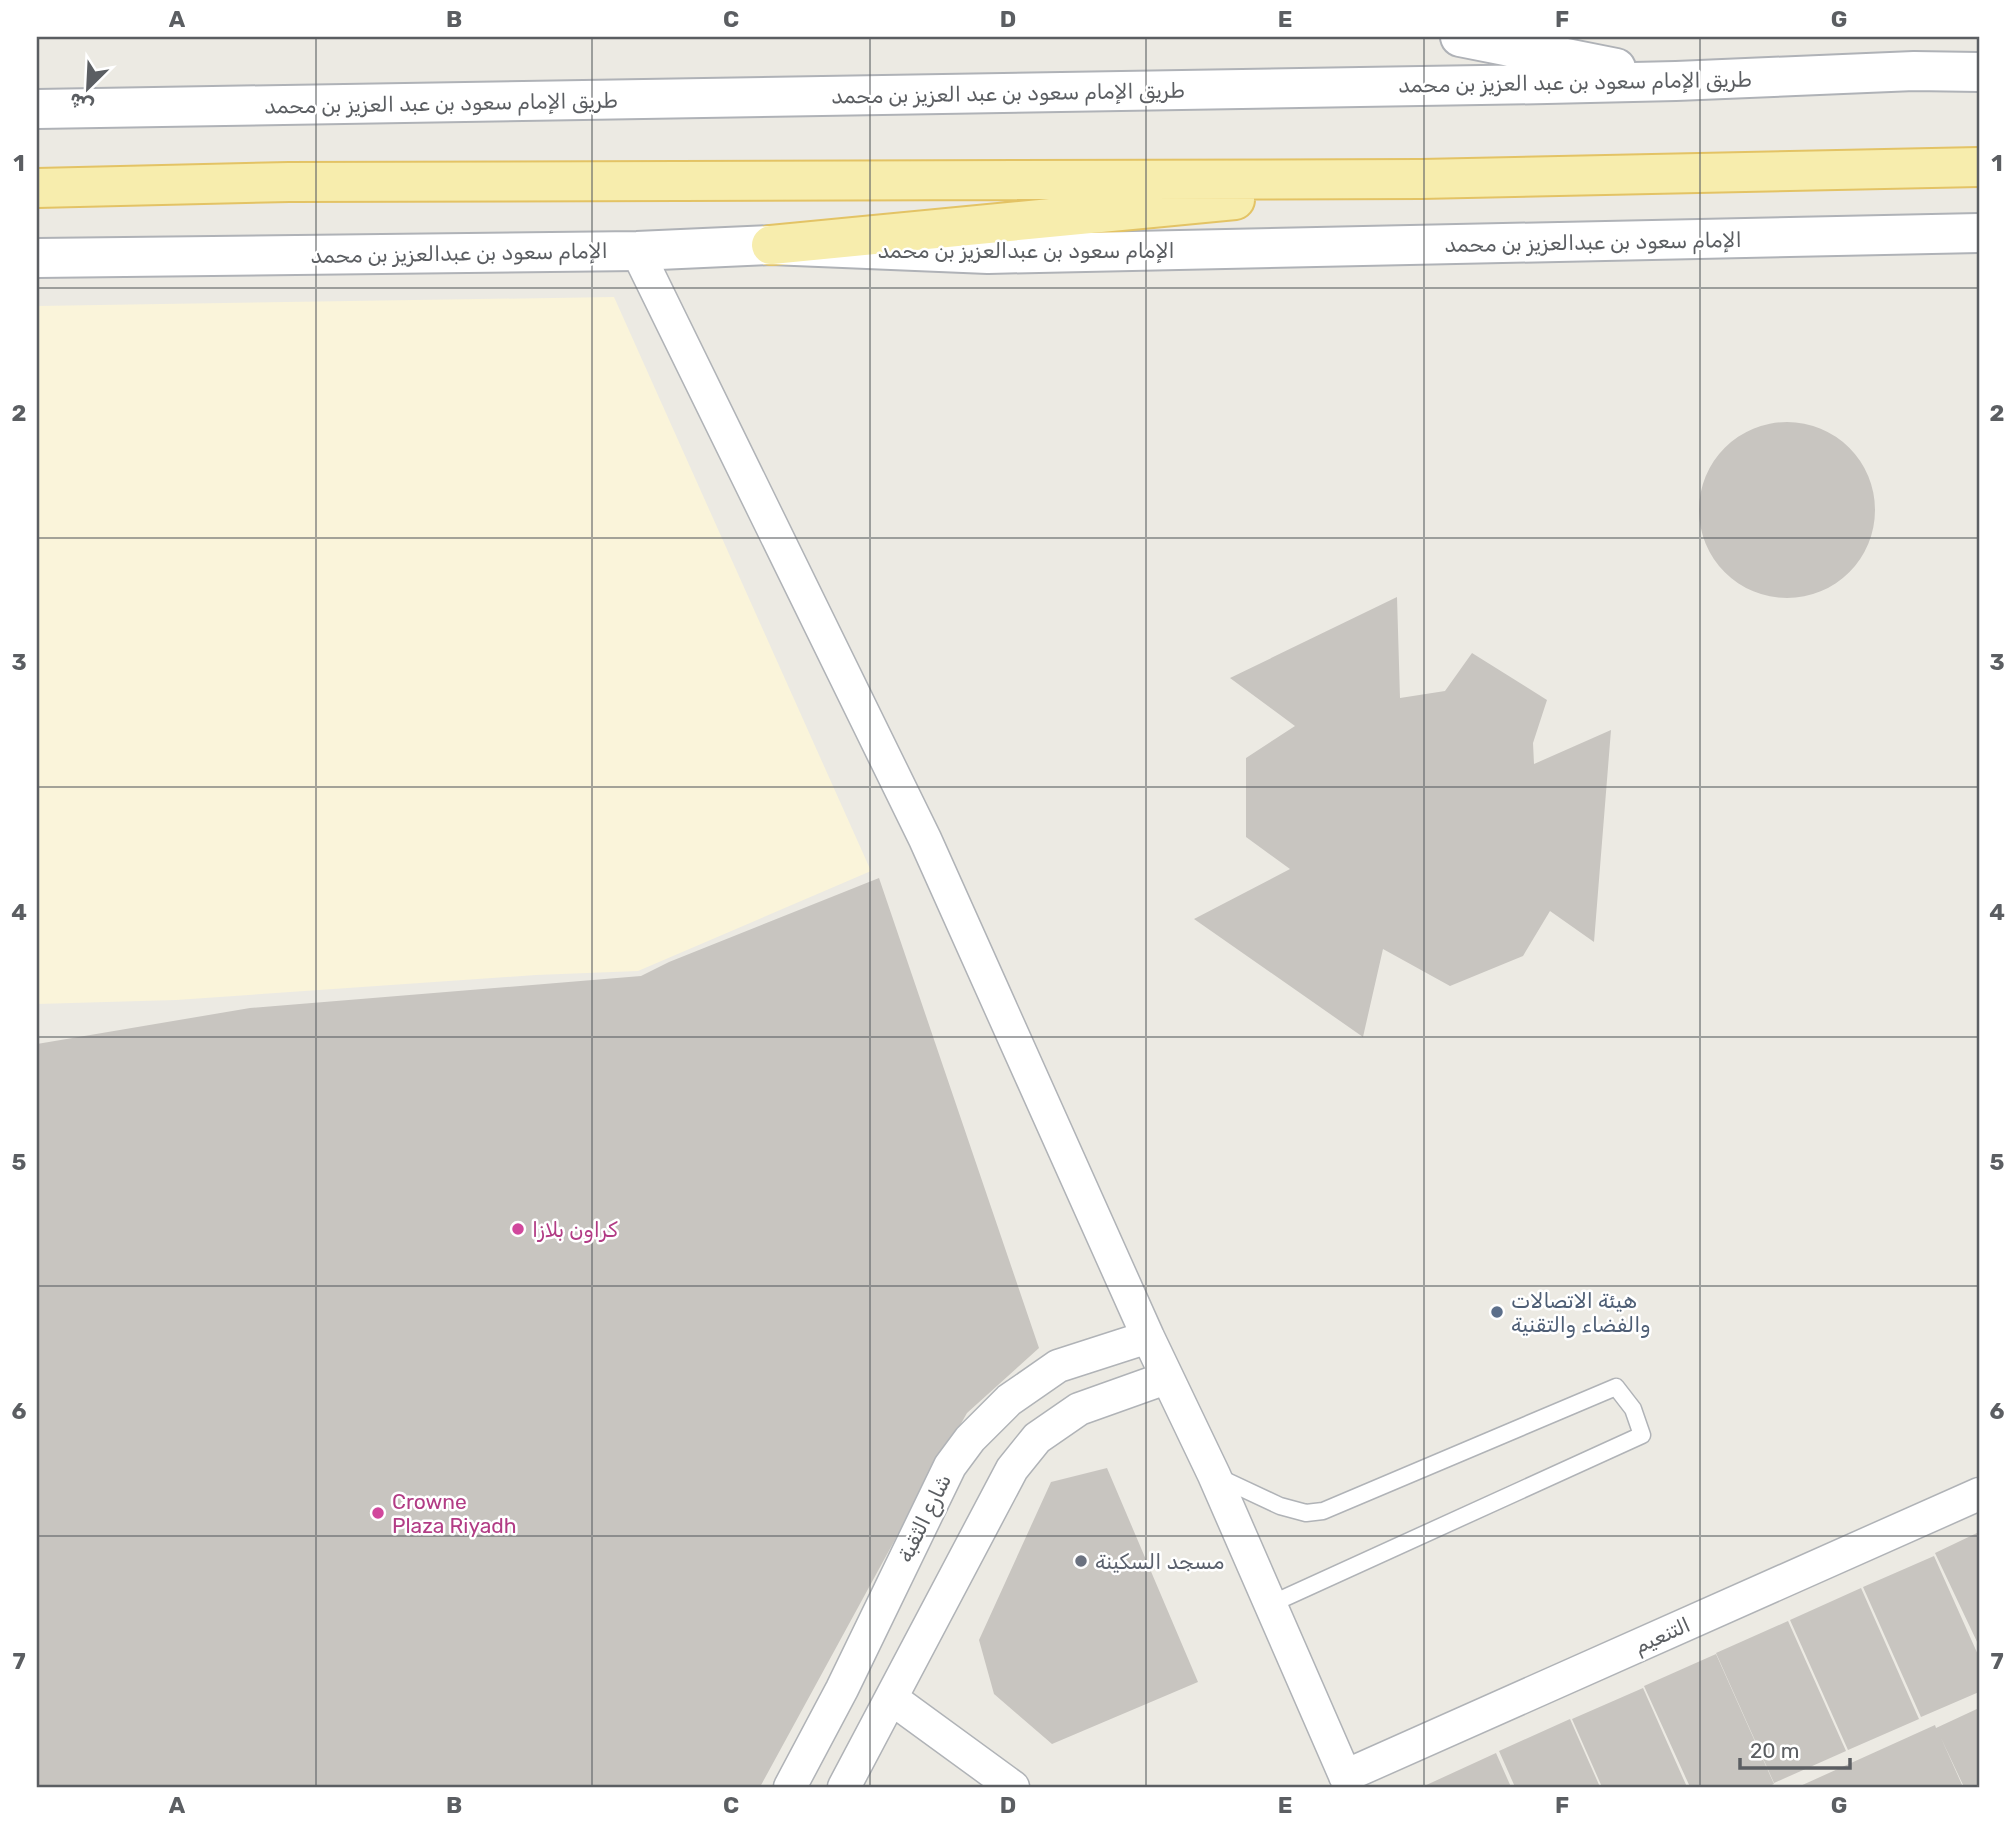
<svg xmlns="http://www.w3.org/2000/svg" width="2016" height="1824" viewBox="0 0 2016 1824" font-family="Rubik,'Noto Sans Arabic',sans-serif">
<style>
.commercial{fill:#faf4da}
.building{fill:#c8c5c0}
.lines{fill:none;stroke-linecap:round;stroke-linejoin:round}
.lane-casing{stroke:#b0b3b7;stroke-width:19}
.street-casing{stroke:#b0b3b7;stroke-width:35}
.secondary-casing{stroke:#afb2b7;stroke-width:42}
.primary-casing{stroke:#e3c365;stroke-width:42}
.lane{stroke:#fff;stroke-width:16}
.street{stroke:#fff;stroke-width:32}
.secondary{stroke:#fff;stroke-width:38}
.primary{stroke:#f7edad;stroke-width:38}
.grid{fill:none;stroke:#5b5e62;stroke-width:2;stroke-opacity:0.55}
.hotel-dot{fill:#d1479c;stroke:#fff;stroke-width:2.5}
.service-dot{fill:#5c6f8a;stroke:#fff;stroke-width:2.5}
.worship-dot{fill:#6b7280;stroke:#fff;stroke-width:2.5}
.labels{text-anchor:middle;dominant-baseline:central;stroke-width:5;stroke-linejoin:round;paint-order:stroke}
.street-label{font-size:21px;fill:#5b5e62;stroke:#fff}
.hotel-label{font-size:21px;fill:#b23c85;stroke:#fff;text-anchor:start}
.service-label{font-size:21px;fill:#4e5e75;stroke:#fff;text-anchor:start}
.worship-label{font-size:21px;fill:#5b616d;stroke:#fff;text-anchor:start}
.neatline{fill:none;stroke:#5b5e62;stroke-width:2.5}
.grid-label{font-size:23px;text-anchor:middle;font-weight:bold;fill:#5b5e62}
</style>
<rect width="100%" height="100%" fill="#eceae3"/>
<path class="commercial" d="M614,297L871,871L638,971L536,975L176,1000L37,1004V306Z"/>
<path class="building" d="M1699 510a88 88 0 1 1 176 0a88 88 0 1 1-176 0Z
M1397,597L1400,698L1445,691L1472,653L1547,700L1533,743L1534,764L1611,730L1594,942L1550,911L1523,956L1450,986L1383,949L1363,1037L1194,919L1290,869L1246,837V758L1295,726L1230,678Z
M879,878L1039,1348L967,1413L903,1525L760,1787H37V1044L250,1008L641,976L669,962Z
M1107,1468L1198,1682L1052,1744L994,1694L979,1640L1051,1482Z
M1979,1532V1646L1935,1553Z
M1934,1556L1979,1657V1692L1921,1717L1863,1587Z
M1861,1588L1919,1719L1848,1750L1790,1620Z
M1788,1621L1846,1751L1774,1783L1716,1653Z
M1716,1654L1774,1784L1767,1787H1690L1644,1686Z
M1643,1688L1687,1787H1602L1572,1719Z
M1979,1708V1787H1964L1941,1738L1963,1787H1798L1935,1725L1936,1728Z
M1570,1719L1600,1787H1515L1499,1751Z
M1496,1753L1511,1787H1422Z"/>
<g class="lines">
<g class="lane-casing">
<path id="lane" d="M1216,1476L1280,1506L1306,1513L1323,1511L1616,1387L1633,1409L1642,1435L1271,1604"/>
</g>
<g class="street-casing">
<path id="street" d="M637,251L925,839L1148,1337L1214,1475L1350,1787
M891,1698L1013,1787
M1345,1776L1979,1494
M790,1787L842,1689L950,1466L970,1439L1009,1400L1058,1366L1148,1337
M844,1787L1012,1469L1037,1438L1079,1409L1166,1378"/>
</g>
<g class="secondary-casing">
<path id="secondary" d="M1460,37L1616,68
M37,109L1547,84L1676,81L1914,71L1979,72
M37,258L637,251L771,245L988,254L1979,233"/>
</g>
<g class="primary-casing">
<path id="primary" d="M37,188L289,182L1421,179L1979,167
M771,245L1235,200"/>
</g>
<use href="#lane" class="lane"/>
<use href="#street" class="street"/>
<use href="#secondary" class="secondary"/>
<use href="#primary" class="primary"/>
</g>
<path class="grid" d="M316,37V1787M592,37V1787M870,37V1787M1146,37V1787M1424,37V1787M1700,37V1787M37,288H1979M37,538H1979M37,787H1979M37,1037H1979M37,1286H1979M37,1536H1979"/>
<g class="hotel-dot">
<circle cx="518" cy="1229" r="7"/>
<circle cx="378" cy="1513" r="7"/>
</g>
<circle class="service-dot" cx="1497" cy="1312" r="7"/>
<circle class="worship-dot" cx="1081" cy="1561" r="7"/>
<g class="labels">
<g class="street-label">
<text transform="translate(1575 82) rotate(-1)">طريق الإمام سعود بن عبد العزيز بن محمد</text>
<text transform="translate(1008 93) rotate(-1)">طريق الإمام سعود بن عبد العزيز بن محمد</text>
<text transform="translate(441 103) rotate(-1)">طريق الإمام سعود بن عبد العزيز بن محمد</text>
<text transform="translate(1593 242) rotate(-1)">الإمام سعود بن عبدالعزيز بن محمد</text>
<text x="1026" y="250">الإمام سعود بن عبدالعزيز بن محمد</text>
<text transform="translate(459 253) rotate(-1)">الإمام سعود بن عبدالعزيز بن محمد</text>
<text transform="translate(924 1518) rotate(-64)">شارع الثقبة</text>
<text transform="translate(1662 1635) rotate(-24)">التنعيم</text>
</g>
<g class="hotel-label">
<text x="532" y="1229">كراون بلازا</text>
<text x="392" y="1501">Crowne<tspan x="392" dy="24">Plaza Riyadh</tspan></text>
</g>
<g class="service-label">
<text x="1511" y="1300">هيئة الاتصالات<tspan x="1511" dy="24">والفضاء والتقنية</tspan></text>
</g>
<g class="worship-label">
<text x="1095" y="1561">مسجد السكينة</text>
</g>
</g>
<rect width="2016" height="1824" fill="none" stroke="#ffffff" stroke-width="77"/>
<g transform="translate(88 88) rotate(204)" stroke="#ffffff" stroke-width="5" paint-order="stroke">
<path d="M0-5L12 26L0 18L-12 26Z" fill="#5b5e62"/>
<text y="-10" font-size="19" font-weight="bold" text-anchor="middle" fill="#5b5e62">ش</text>
</g>
<path d="M1740 1758v10h110v-10" fill="none" stroke="#5b5e62" stroke-width="3.5"/>
<text x="1750" y="1758" font-size="21" fill="#5b5e62" stroke="#ffffff" stroke-width="5" paint-order="stroke">20 m</text>
<rect x="38" y="38" width="1940" height="1748" class="neatline"/>
<g class="grid-label">
<text x="177" y="27">A</text>
<text x="454" y="27">B</text>
<text x="731" y="27">C</text>
<text x="1008" y="27">D</text>
<text x="1285" y="27">E</text>
<text x="1562" y="27">F</text>
<text x="1839" y="27">G</text>
<text x="19" y="171">1</text>
<text x="1997" y="171">1</text>
<text x="19" y="421">2</text>
<text x="1997" y="421">2</text>
<text x="19" y="670">3</text>
<text x="1997" y="670">3</text>
<text x="19" y="920">4</text>
<text x="1997" y="920">4</text>
<text x="19" y="1170">5</text>
<text x="1997" y="1170">5</text>
<text x="19" y="1419">6</text>
<text x="1997" y="1419">6</text>
<text x="19" y="1669">7</text>
<text x="1997" y="1669">7</text>
<text x="177" y="1813">A</text>
<text x="454" y="1813">B</text>
<text x="731" y="1813">C</text>
<text x="1008" y="1813">D</text>
<text x="1285" y="1813">E</text>
<text x="1562" y="1813">F</text>
<text x="1839" y="1813">G</text>
</g>
</svg>
